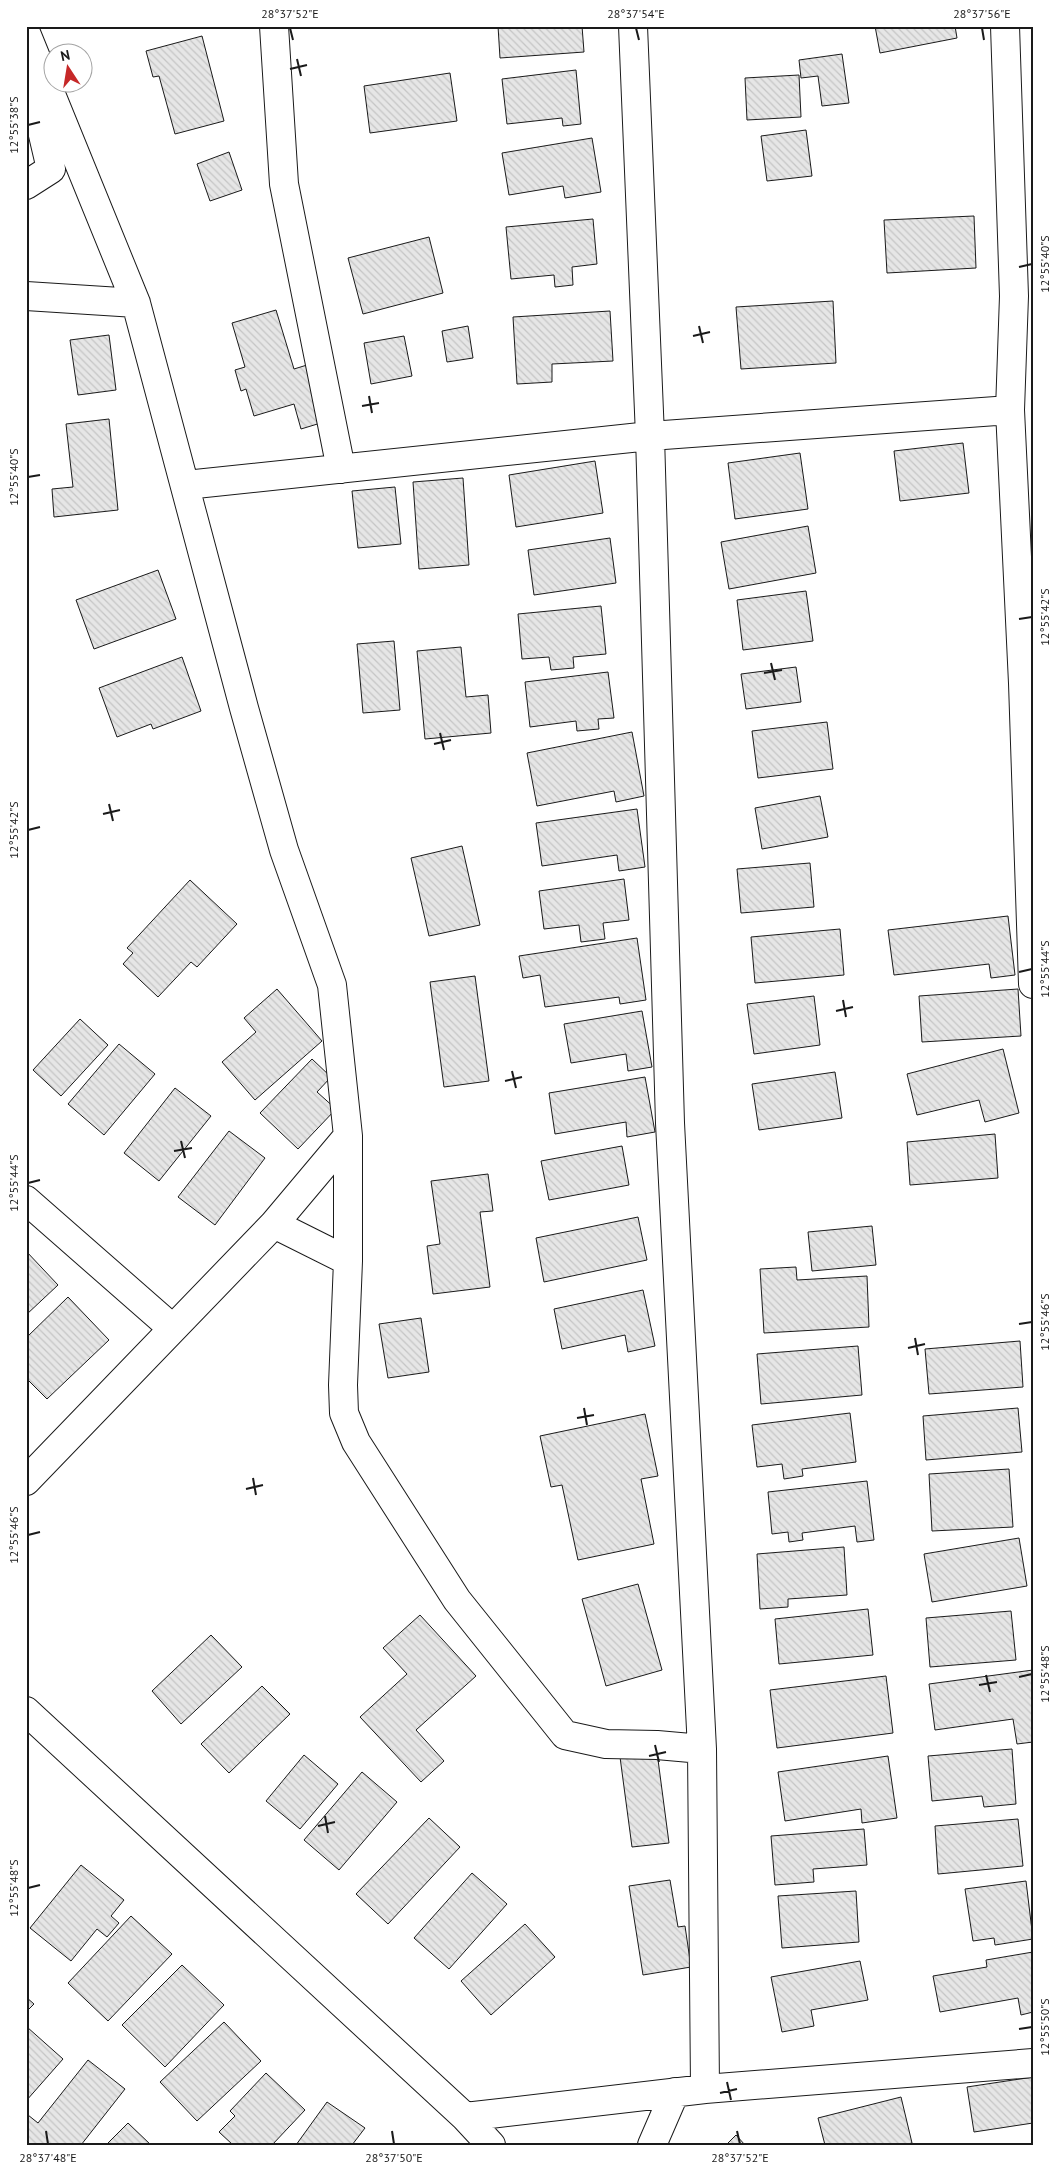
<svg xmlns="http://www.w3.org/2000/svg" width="1059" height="2171" viewBox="0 0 1059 2171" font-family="'PT Sans',sans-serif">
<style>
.building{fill:url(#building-back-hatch);stroke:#1a1a1a}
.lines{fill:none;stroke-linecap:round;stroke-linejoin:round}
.minor-casing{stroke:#1a1a1a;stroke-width:30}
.minor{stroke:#fff;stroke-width:28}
.ticks{fill:none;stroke:#1a1a1a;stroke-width:2}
.neatline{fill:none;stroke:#1a1a1a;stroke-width:2}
.ticks-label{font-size:12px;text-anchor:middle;fill:#1a1a1a}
</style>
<defs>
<pattern id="building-back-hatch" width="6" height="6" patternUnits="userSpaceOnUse" patternTransform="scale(1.25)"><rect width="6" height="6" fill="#e6e6e6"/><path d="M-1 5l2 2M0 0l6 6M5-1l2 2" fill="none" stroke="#c5c5c5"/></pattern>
</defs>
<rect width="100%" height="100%" fill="#fff"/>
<path class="building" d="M498,26H582L584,52L500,58Z
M875,26H955L957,38L880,53Z
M202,36L224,121L175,134L159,76L153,77L146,51Z
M842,54L849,103L822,106L818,76L801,78L799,60Z
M576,70L581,124L563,126L562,118L507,124L502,79Z
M450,73L457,121L370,133L364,86Z
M799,75L801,117L747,120L745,78Z
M806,130L812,176L767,181L761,136Z
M592,138L601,192L565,198L563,186L509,195L502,153Z
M229,152L242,190L210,201L197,164Z
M974,216L976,268L887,273L884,220Z
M593,219L597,264L572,267L573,285L555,287L554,275L511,279L506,227Z
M429,237L443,293L363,314L348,258Z
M833,301L836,363L741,369L736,307Z
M276,310L294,369L307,365L324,422L301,429L294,404L254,416L246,389L241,391L235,370L245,367L232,323Z
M610,311L613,361L552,364V382L517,384L513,317Z
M468,326L473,358L447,362L442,331Z
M109,335L116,390L78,395L70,340Z
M404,336L412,376L371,384L364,343Z
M109,419L118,510L54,517L52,489L73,487L66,424Z
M963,443L969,493L900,501L894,451Z
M800,453L808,509L735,519L728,463Z
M595,461L603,513L516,527L509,475Z
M463,478L469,565L419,569L413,482Z
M395,487L401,544L358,548L352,491Z
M808,526L816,573L729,589L721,542Z
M610,538L616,583L534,595L528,550Z
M158,570L176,619L94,649L76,600Z
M806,591L813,641L743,650L737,600Z
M601,606L606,654L573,657L574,668L551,670L549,657L522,659L518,614Z
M394,641L400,710L363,713L357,644Z
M461,647L466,697L488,695L491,733L425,739L417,651Z
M182,657L201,711L153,729L151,724L117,737L99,688Z
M796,667L801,702L746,709L741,674Z
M608,672L614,718L598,719L599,729L577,731L576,721L530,727L525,682Z
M827,722L833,769L758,778L752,731Z
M632,732L644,796L616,802L614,791L537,806L527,753Z
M820,796L828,837L762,849L755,808Z
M637,809L645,867L619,871L617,855L542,866L536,823Z
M462,846L480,925L429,936L411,858Z
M810,863L814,907L741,913L737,869Z
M624,879L629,920L603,923L605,939L581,942L579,925L544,929L539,891Z
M190,880L237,924L197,967L191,962L158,997L123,964L133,953L127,948Z
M1008,916L1015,975L991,978L989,964L894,975L888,930Z
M840,929L844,975L755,983L751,937Z
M637,938L646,1000L620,1004L619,997L545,1007L540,975L523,978L519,956Z
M475,976L489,1081L444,1087L430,982Z
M277,989L322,1041L255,1100L222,1062L256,1032L244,1018Z
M1018,989L1021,1036L922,1042L919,996Z
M814,996L820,1045L754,1054L747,1004Z
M642,1011L652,1067L628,1071L626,1054L571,1063L564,1024Z
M80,1019L108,1045L61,1096L33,1070Z
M119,1044L155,1074L104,1135L68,1104Z
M1003,1049L1019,1113L985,1122L979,1100L917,1115L907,1074Z
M312,1059L331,1077L317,1092L336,1109L298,1149L260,1113Z
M835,1072L842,1118L759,1130L752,1084Z
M645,1077L655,1132L627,1137L626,1122L555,1134L549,1093Z
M175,1088L211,1116L159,1181L124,1153Z
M229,1131L265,1158L215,1225L178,1197Z
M995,1134L998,1178L910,1185L907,1142Z
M622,1146L629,1185L549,1200L541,1161Z
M488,1174L493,1211L480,1212L490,1287L433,1294L427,1246L440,1244L431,1181Z
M638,1217L647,1260L544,1282L536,1238Z
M872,1226L876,1265L812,1271L808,1232Z
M26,1251L58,1285L26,1315Z
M796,1267L797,1280L867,1276L869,1327L764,1333L760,1269Z
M643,1290L655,1346L628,1352L625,1335L562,1349L554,1309Z
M68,1297L109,1340L47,1399L26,1378V1338Z
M421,1318L429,1372L388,1378L379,1324Z
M1020,1341L1023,1387L929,1394L925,1349Z
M858,1346L862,1395L761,1404L757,1354Z
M1018,1408L1022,1452L926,1460L923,1416Z
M850,1413L856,1462L802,1469L803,1476L784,1479L782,1464L757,1467L752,1425Z
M645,1414L658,1476L641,1479L654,1544L578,1560L562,1485L551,1487L540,1436Z
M1009,1469L1013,1527L932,1531L929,1474Z
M867,1481L874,1540L857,1542L855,1526L802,1533L803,1540L789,1542L788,1532L772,1534L768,1492Z
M1019,1538L1027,1586L932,1602L924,1554Z
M844,1547L847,1595L788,1599V1607L760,1609L757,1554Z
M638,1584L662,1670L606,1686L582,1599Z
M868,1609L873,1655L779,1664L775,1619Z
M1011,1611L1016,1660L930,1667L926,1618Z
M420,1615L476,1676L416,1730L444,1761L421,1782L360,1717L407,1674L383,1648Z
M211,1635L242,1667L181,1724L152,1691Z
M1033,1670V1742L1017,1744L1013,1719L935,1730L929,1684Z
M886,1676L893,1733L777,1748L770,1690Z
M262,1686L290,1714L229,1773L201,1744Z
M1012,1749L1016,1804L984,1807L982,1796L932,1801L928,1756Z
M657,1752L669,1843L632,1847L620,1757Z
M304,1755L338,1784L300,1829L266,1801Z
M888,1756L897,1818L862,1823L861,1809L785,1821L778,1772Z
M362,1772L397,1802L339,1870L304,1840Z
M429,1818L460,1847L388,1924L356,1894Z
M1018,1819L1023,1866L938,1874L935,1826Z
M864,1829L867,1865L813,1869L814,1882L775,1885L771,1836Z
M81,1865L124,1900L111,1916L119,1923L107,1937L97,1929L71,1961L30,1928Z
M472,1873L507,1904L449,1969L414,1938Z
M670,1880L678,1927L685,1926L691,1967L643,1975L629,1886Z
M1026,1881L1033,1939L995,1945L994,1938L973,1941L965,1889Z
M856,1891L859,1942L782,1948L778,1896Z
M131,1916L172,1954L108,2021L68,1983Z
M525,1924L555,1957L491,2015L461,1981Z
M1033,1952V2012L1021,2015L1018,1998L940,2012L933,1976L987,1967L986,1960Z
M860,1961L868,2000L811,2010L814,2026L782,2032L771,1977Z
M182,1965L224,2005L165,2067L122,2025Z
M26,1997L34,2004L26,2012Z
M224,2022L261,2061L197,2121L160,2082Z
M27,2027L63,2059L26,2101V2028Z
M88,2060L125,2089L81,2145H27L26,2118L28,2115L38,2123Z
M266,2073L305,2110L272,2145H233L219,2132L235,2116L230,2111Z
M1033,2077V2123L974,2132L967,2087Z
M901,2097L912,2143L903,2145H825L818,2118Z
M327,2102L365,2128L352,2145H296Z
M128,2123L151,2145H106Z
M736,2135L745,2145H726Z"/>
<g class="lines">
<g class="minor-casing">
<path id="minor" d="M274,26L284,184L341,469
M1005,26L1014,296L1010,410L1023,683L1033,984
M26,33L136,303L244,708L284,850L332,985L348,1136V1261L343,1385L344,1413L356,1442L457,1600L565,1735L606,1744L657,1745L702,1749
M26,185L51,169L29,75
M26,296L136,303
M186,485L650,436L633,26
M26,1200L172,1328
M274,1224L348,1261
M26,1481L274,1224L348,1136
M26,1711L465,2117L491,2145
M705,2089L702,1749L670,1123L650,436L1010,410
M465,2117L705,2089L1033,2063
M652,2145L675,2092"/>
</g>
<use href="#minor" class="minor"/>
</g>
<path class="ticks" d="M290,28L293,40M636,28L639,40M982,28L984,40M297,59L301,76M290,69L307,65M28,125L40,122M1019,267L1032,264M699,326L703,343M693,336L710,332M369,396L372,413M362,406L379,403M28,477L40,475M1019,619L1032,617M771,663L775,680M764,673L782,670M440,733L444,750M434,744L451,740M109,804L113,821M103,814L120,810M28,830L40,827M1019,972L1032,969M843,1000L846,1017M836,1011L853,1007M512,1071L516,1088M505,1081L522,1077M181,1141L185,1158M174,1151L192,1148M28,1183L40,1180M1019,1324L1032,1322M915,1338L918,1355M908,1348L925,1344M584,1408L587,1425M577,1418L594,1415M253,1478L256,1495M246,1489L263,1485M28,1535L40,1532M986,1675L990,1692M1019,1677L1032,1674M979,1685L997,1682M655,1745L659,1762M649,1756L666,1752M325,1816L328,1833M318,1826L335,1822M28,1888L40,1885M1019,2029L1032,2027M727,2082L731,2100M720,2093L737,2089M46,2131L48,2144M392,2131L394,2144M737,2131L740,2144"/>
<rect width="1059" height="2171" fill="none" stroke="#ffffff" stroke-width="55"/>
<g transform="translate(68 68) rotate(348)"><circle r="24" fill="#ffffff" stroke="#a3a3a3"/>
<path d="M0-4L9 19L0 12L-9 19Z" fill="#c62828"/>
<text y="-8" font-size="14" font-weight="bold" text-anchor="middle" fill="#1a1a1a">N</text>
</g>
<rect x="28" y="28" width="1004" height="2116" class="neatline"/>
<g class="ticks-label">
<text x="290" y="18">28°37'52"E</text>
<text x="636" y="18">28°37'54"E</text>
<text x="982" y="18">28°37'56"E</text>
<text transform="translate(14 125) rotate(-90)" y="4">12°55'38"S</text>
<text transform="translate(1045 264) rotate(-90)" y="4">12°55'40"S</text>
<text transform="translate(14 477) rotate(-90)" y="4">12°55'40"S</text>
<text transform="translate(1045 617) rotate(-90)" y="4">12°55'42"S</text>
<text transform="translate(14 830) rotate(-90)" y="4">12°55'42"S</text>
<text transform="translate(1045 969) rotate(-90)" y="4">12°55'44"S</text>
<text transform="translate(14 1183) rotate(-90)" y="4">12°55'44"S</text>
<text transform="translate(1045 1322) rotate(-90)" y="4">12°55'46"S</text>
<text transform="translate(14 1535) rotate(-90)" y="4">12°55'46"S</text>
<text transform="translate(1045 1674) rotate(-90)" y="4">12°55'48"S</text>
<text transform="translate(14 1888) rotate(-90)" y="4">12°55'48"S</text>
<text transform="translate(1045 2027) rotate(-90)" y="4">12°55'50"S</text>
<text x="48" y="2162">28°37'48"E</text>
<text x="394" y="2162">28°37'50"E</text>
<text x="740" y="2162">28°37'52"E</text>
</g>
</svg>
